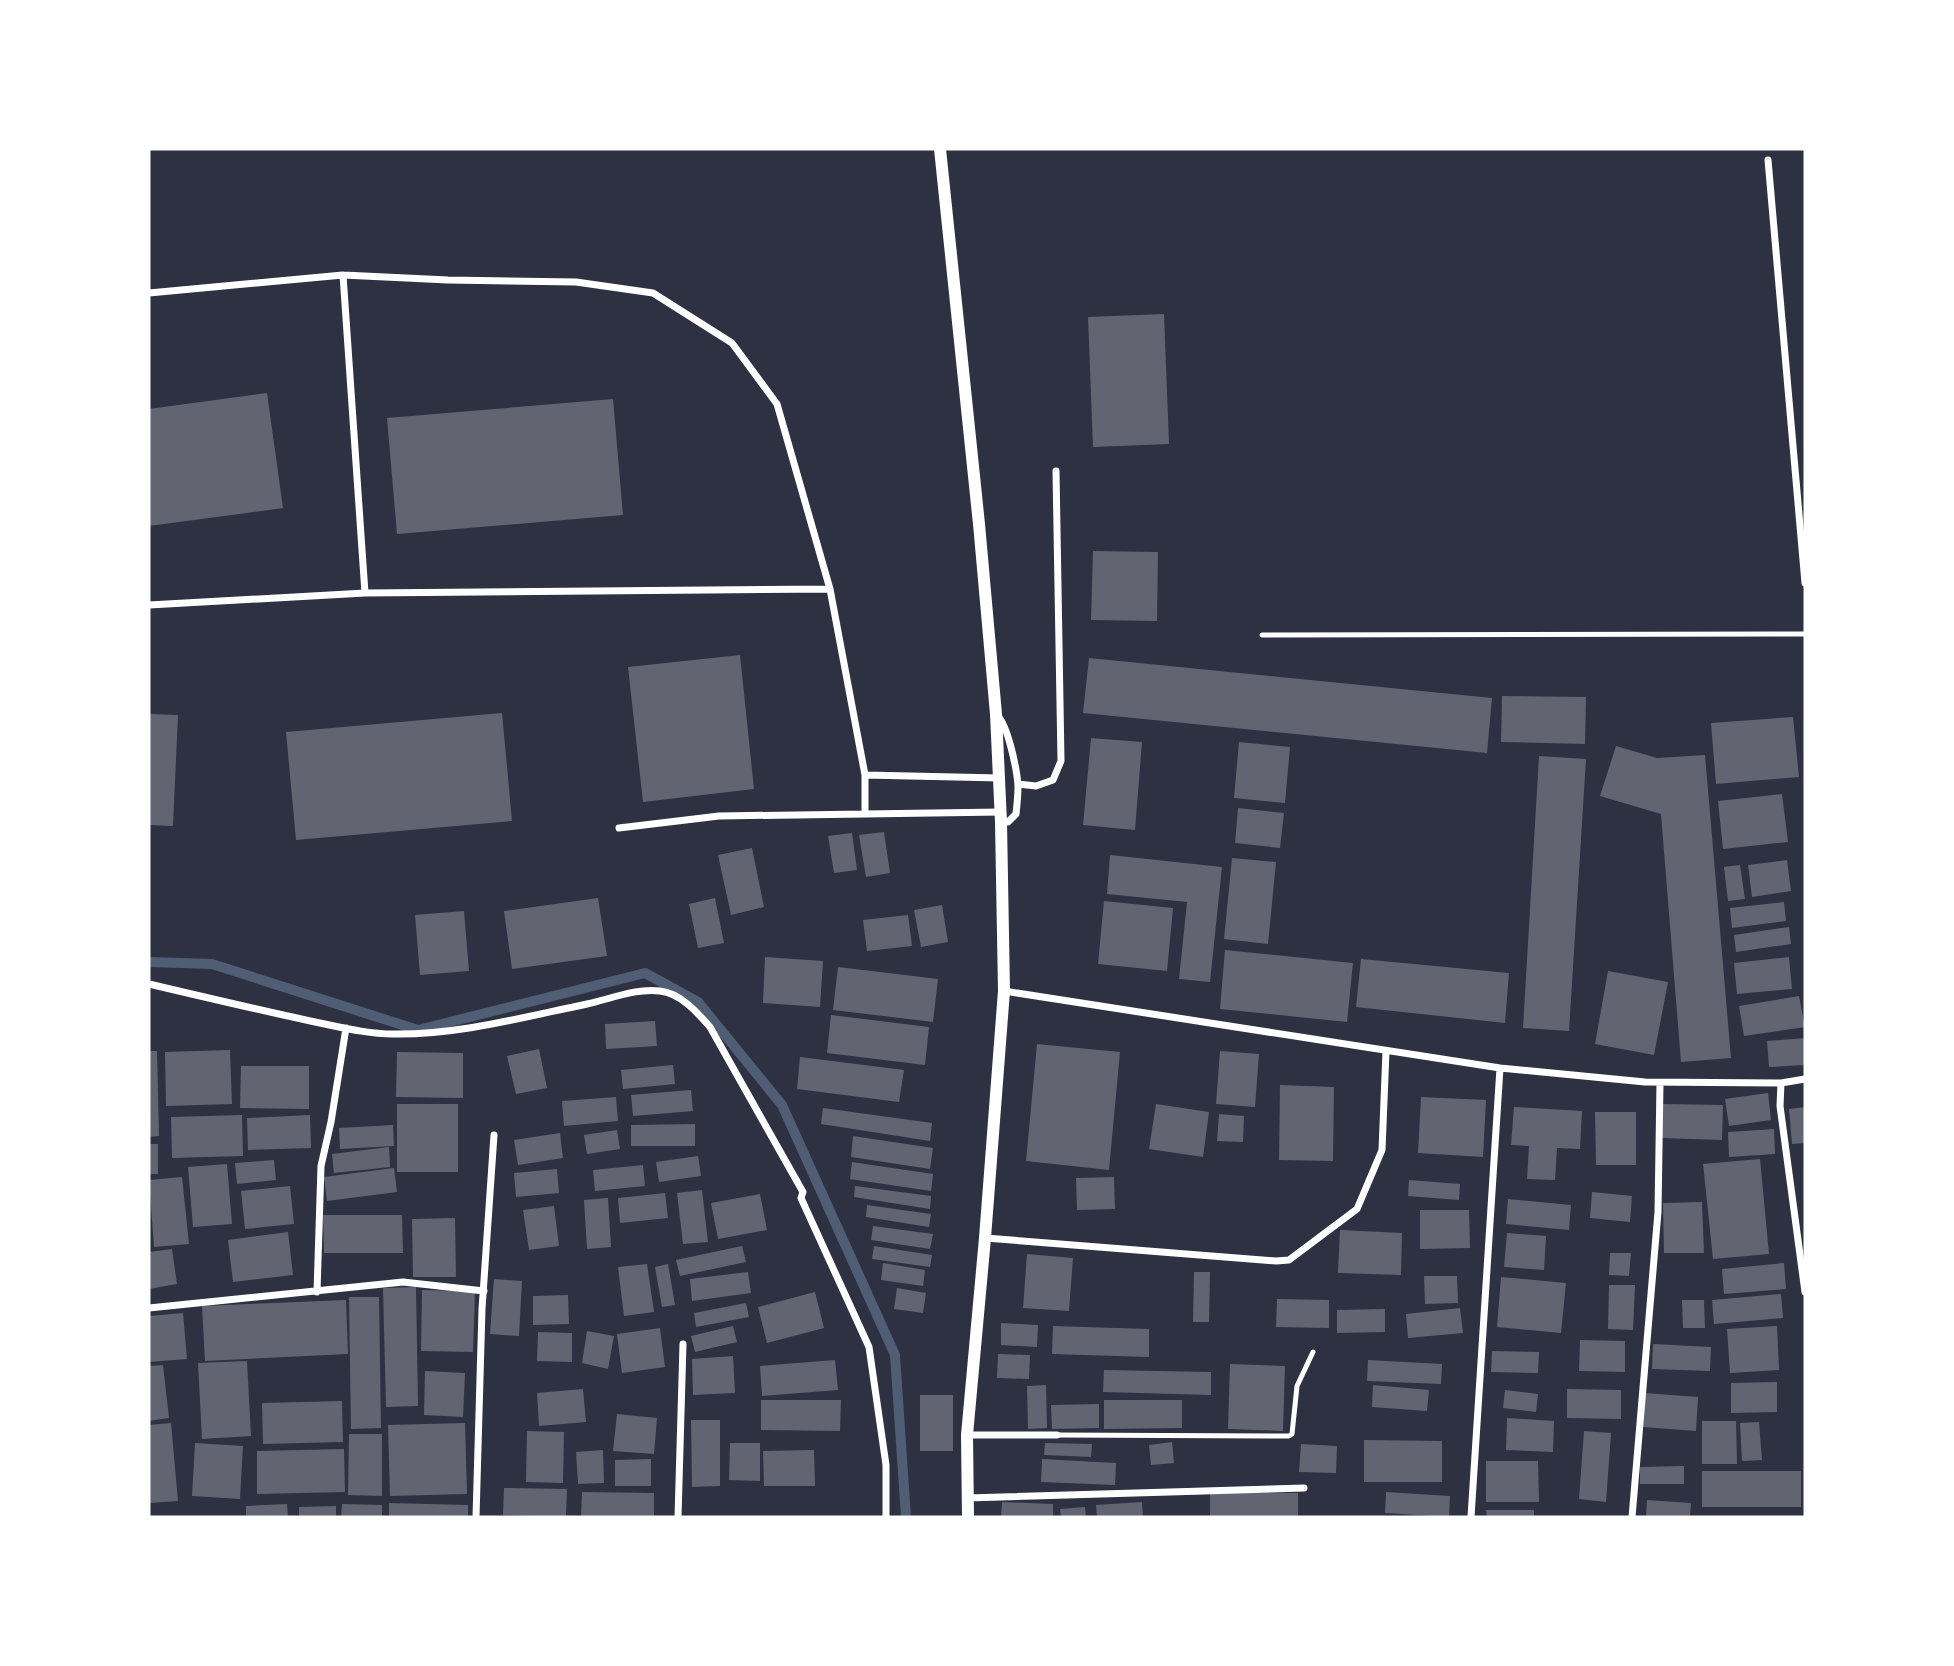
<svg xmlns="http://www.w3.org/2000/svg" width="1954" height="1666" viewBox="0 0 1954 1666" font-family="Lato,sans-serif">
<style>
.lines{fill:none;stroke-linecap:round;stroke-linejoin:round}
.stream{stroke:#4f5d75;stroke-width:10}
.building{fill:#626471}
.service{stroke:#fff;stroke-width:5}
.minor{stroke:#fff;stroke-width:7}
.tertiary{stroke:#fff;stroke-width:12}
</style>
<rect width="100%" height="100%" fill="#2d3142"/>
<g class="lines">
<path class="stream" d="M149,962L212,964L418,1030L645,973L698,1002L782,1105L895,1355L906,1517"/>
</g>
<path class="building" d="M1164,314L1169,444L1093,447L1088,317Z
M267,393L283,508L149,526V409Z
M613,399L623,515L397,534L387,418Z
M1093,551L1158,552L1157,621L1091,620Z
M740,655L754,789L643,802L628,667Z
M1089,658L1492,698L1487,753L1083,713Z
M1502,696L1586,697L1585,744L1501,742Z
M502,713L512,821L296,840L286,732Z
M149,714L178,715L173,826L149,825Z
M1793,717L1799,777L1716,784L1711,723Z
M1091,738L1142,742L1135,830L1083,825Z
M1239,742L1290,747L1285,803L1234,798Z
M1616,746L1657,758L1705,755L1731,1058L1681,1062L1661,814L1600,796Z
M1539,756L1586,759L1569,1031L1523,1028Z
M1782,794L1788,842L1723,849L1718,801Z
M1238,808L1284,813L1280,848L1235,843Z
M884,832L890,873L866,877L859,835Z
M852,833L857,870L834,873L828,836Z
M752,848L764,907L731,915L718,855Z
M1110,855L1222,867L1210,982L1179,979L1187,902L1107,894Z
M1232,858L1276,862L1268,944L1224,939Z
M1787,860L1791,891L1752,897L1748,865Z
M1740,865L1745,899L1728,901L1724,867Z
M598,898L607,956L512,969L504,911Z
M715,898L724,943L698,948L689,904Z
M1104,901L1173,908L1167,971L1098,964Z
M1784,902L1786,921L1732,928L1730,908Z
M942,905L948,942L921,947L914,910Z
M464,911L469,971L420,975L415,915Z
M908,915L912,946L867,951L863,920Z
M1789,927L1791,944L1736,952L1734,935Z
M1225,950L1353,963L1347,1022L1220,1009Z
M765,957L823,961L820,1007L763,1003Z
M1789,957L1792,989L1737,994L1734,963Z
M1361,959L1509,973L1505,1023L1356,1007Z
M838,967L938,979L933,1022L833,1010Z
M1608,971L1668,982L1654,1055L1595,1044Z
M1799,996L1805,1027L1744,1036L1739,1006Z
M831,1015L929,1027L925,1065L827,1053Z
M655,1021L657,1046L606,1049L605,1024Z
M1805,1038V1065L1769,1067L1767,1041Z
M1037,1044L1120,1052L1109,1170L1026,1161Z
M539,1049L547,1088L516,1094L507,1056Z
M230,1050L232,1104L166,1106L165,1052Z
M149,1051H157L159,1136L149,1137Z
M1220,1051L1259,1054L1255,1107L1216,1104Z
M397,1052L463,1053V1098L396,1097Z
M800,1057L904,1070L899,1102L797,1089Z
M673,1065L675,1084L623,1089L621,1070Z
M241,1066H309V1109L240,1108Z
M1280,1085L1334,1087L1333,1161L1279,1160Z
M691,1090L693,1111L633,1116L631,1095Z
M1768,1093L1771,1120L1729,1126L1725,1099Z
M616,1097L618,1121L564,1126L562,1101Z
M1421,1097L1486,1100L1483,1157L1418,1153Z
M397,1104H458V1172H397Z
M1156,1104L1209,1112L1203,1157L1149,1149Z
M1663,1104L1723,1105L1722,1140L1662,1138Z
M1514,1107L1582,1111L1580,1149L1557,1148L1555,1180L1527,1179L1529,1146L1511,1145Z
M1805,1107V1143L1792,1144L1789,1109Z
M823,1108L932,1123L930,1141L821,1124Z
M1595,1112H1636V1165H1596Z
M1219,1114L1244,1116L1243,1142L1217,1141Z
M242,1115L243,1156L172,1158L171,1117Z
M310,1115L311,1148L248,1150L247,1118Z
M695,1124V1146H631V1125Z
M393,1125L394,1146L340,1149L339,1128Z
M1774,1129L1775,1154L1729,1157L1728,1132Z
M617,1130L620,1149L587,1154L584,1135Z
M560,1133L563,1158L518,1165L514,1140Z
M853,1136L933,1148L930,1169L851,1157Z
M149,1144H158V1174H149Z
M389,1147L390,1167L334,1173L332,1154Z
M698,1156L701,1176L659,1182L656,1162Z
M1760,1159L1769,1254L1713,1259L1703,1164Z
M274,1160L276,1180L237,1184L235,1163Z
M852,1162L933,1174L931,1191L850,1179Z
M227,1164L232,1224L193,1227L188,1167Z
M643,1165L645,1186L595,1191L593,1170Z
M394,1168L397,1192L327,1201L324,1177Z
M557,1169L559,1193L516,1197L514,1173Z
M182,1177L189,1244L154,1247L149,1180Z
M1114,1177L1115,1209L1077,1210L1076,1178Z
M1409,1180L1460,1184L1459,1200L1408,1196Z
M290,1186L294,1224L245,1229L241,1191Z
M855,1186L931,1196L930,1209L854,1197Z
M702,1190L708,1242L683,1244L677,1193Z
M1592,1192L1632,1196L1630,1222L1590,1218Z
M665,1193L668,1218L620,1223L618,1198Z
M760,1194L767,1230L718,1239L711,1203Z
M608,1198L611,1247L587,1249L584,1200Z
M1508,1199L1571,1205L1569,1230L1506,1224Z
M1702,1202L1704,1253H1664L1663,1203Z
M867,1205L931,1214L929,1227L866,1217Z
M554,1206L559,1246L529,1250L523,1210Z
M1420,1210H1469L1470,1248L1420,1249Z
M323,1215H402L403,1253H324Z
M455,1218L456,1277H413L412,1219Z
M873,1226L933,1234L930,1249L871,1240Z
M1340,1230L1402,1233L1401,1275L1338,1273Z
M288,1232L293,1275L233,1282L228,1240Z
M1507,1233L1546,1236L1544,1270L1504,1267Z
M742,1246L746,1262L680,1276L676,1260Z
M874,1246L932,1255L930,1267L872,1259Z
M172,1249L177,1284L149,1289V1252Z
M1610,1253H1631L1629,1276L1609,1275Z
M1027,1254L1073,1258L1069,1311L1023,1308Z
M883,1263L925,1270L923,1286L881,1280Z
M1784,1263L1786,1289L1724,1294L1722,1269Z
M647,1264L654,1312L624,1316L618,1267Z
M668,1264L675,1305L662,1307L655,1267Z
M748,1272L751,1293L692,1301L690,1279Z
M1194,1272H1210L1209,1322H1193Z
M1424,1276H1457L1458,1303L1425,1304Z
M1501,1277L1566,1283L1561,1333L1497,1327Z
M494,1279L522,1281L519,1336L490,1334Z
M1609,1285H1635L1633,1330L1608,1329Z
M416,1287L418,1406L386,1407L383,1288Z
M897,1288L926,1293L923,1313L894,1309Z
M422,1290L475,1291L473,1352L421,1351Z
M815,1292L824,1328L767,1343L758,1307Z
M1781,1294L1783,1318L1714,1324L1712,1300Z
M568,1295L569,1324L533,1325V1296Z
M349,1297H379L381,1428L351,1429Z
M1277,1299L1329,1300V1328L1276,1327Z
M346,1300L348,1354L205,1361L202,1306Z
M1682,1300H1704L1705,1328H1683Z
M746,1303L749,1317L696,1327L694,1313Z
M1460,1308L1463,1333L1408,1338L1406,1314Z
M1385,1309V1332L1337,1333V1310Z
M183,1313L187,1359L149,1362V1316Z
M1001,1323L1038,1325L1037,1347L1001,1345Z
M733,1326L737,1342L695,1352L691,1336Z
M1053,1326L1149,1329V1357L1052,1354Z
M1777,1326L1779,1370L1730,1373L1727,1329Z
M660,1328L665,1367L622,1373L617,1334Z
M587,1331L614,1336L608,1369L582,1363Z
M538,1332L572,1333V1362L537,1361Z
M1580,1340L1625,1341V1372L1579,1371Z
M1653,1344L1711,1347L1710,1371L1652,1369Z
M1492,1351L1539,1352L1538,1373L1491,1372Z
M998,1354L1030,1355L1029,1379L997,1378Z
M733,1356L735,1393L693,1395L692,1359Z
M835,1360L838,1390L762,1396L760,1366Z
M1368,1360L1442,1364L1441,1384L1367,1381Z
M247,1361L251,1436L202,1439L198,1363Z
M1230,1364L1285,1366L1283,1431L1228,1429Z
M163,1365L169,1418L149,1421V1366Z
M1104,1370L1211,1372V1395L1103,1392Z
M425,1371L465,1373L463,1417L424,1415Z
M1777,1382V1412L1731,1413V1383Z
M1046,1385L1047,1428L1028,1429L1027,1386Z
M1373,1385L1429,1390L1427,1411L1372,1407Z
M583,1389L586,1422L539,1426L537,1393Z
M1567,1389L1621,1390V1419L1567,1418Z
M1505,1390L1538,1394L1536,1412L1503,1408Z
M1645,1393L1698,1397L1696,1431L1643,1427Z
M920,1395H953V1451H920Z
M761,1400H841L840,1431L761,1430Z
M1104,1400H1182V1428L1104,1429Z
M342,1401L343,1442L263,1444L262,1403Z
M1099,1404V1428L1052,1429L1051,1405Z
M617,1414L657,1418L654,1454L613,1451Z
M1507,1418L1554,1421L1553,1452L1506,1450Z
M691,1420H720V1486L692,1487Z
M1702,1421H1736L1737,1464H1702Z
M1759,1422L1762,1460L1742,1461L1740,1423Z
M171,1423L178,1501L149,1503V1425Z
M465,1423L467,1494L390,1496L388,1425Z
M527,1431L564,1432L563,1483L526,1482Z
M1584,1431L1611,1433L1606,1502L1579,1499Z
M349,1434H382V1496L348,1495Z
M1364,1440L1442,1441V1482H1364Z
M1172,1442L1174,1463L1151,1465L1149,1445Z
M195,1443L243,1446L240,1499L192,1496Z
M730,1443H760V1481L729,1480Z
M1045,1443L1092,1444L1091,1457L1044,1455Z
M1301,1444L1337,1446L1336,1473L1299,1472Z
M344,1449L345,1492L257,1494V1451Z
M603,1450L604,1483L578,1484L576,1452Z
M814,1450L815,1486H764L763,1451Z
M651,1459V1486H615V1460Z
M1042,1459L1116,1463L1115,1485L1041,1482Z
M1486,1461H1538L1539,1502H1486Z
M1684,1466V1484H1640V1467Z
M1702,1471H1801V1507H1702Z
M504,1488L567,1489L566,1517L503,1515Z
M582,1492L654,1493V1517H581Z
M1386,1492L1450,1496L1449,1517L1385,1513Z
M1210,1493H1298V1517H1210Z
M1647,1500L1691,1503L1690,1517H1646Z
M1002,1502L1053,1504V1517H1001Z
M1142,1502L1143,1517H1097L1096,1505Z
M389,1503L468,1505V1517H389Z
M287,1504L288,1517H246V1506Z
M342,1504L382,1505V1517H341Z
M336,1506V1517H299V1507Z
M1085,1507L1086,1517H1061L1060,1509Z
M1486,1510H1534V1517H1487Z"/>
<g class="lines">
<path class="service" d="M1262,635L1805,634
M1057,1435L1289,1436L1292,1434L1297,1386L1313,1352"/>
<path class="minor" d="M1768,160L1805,583
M343,275L365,593
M149,293L343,275L448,280L576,282L653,293L732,343L777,404L830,589L865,775V813
M149,605L365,593L830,589
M997,715C1008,725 1017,770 1018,786C1018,795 1017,805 1016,814L1008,822H1001
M865,775L1000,778
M1018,784L1036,786L1053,780L1061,761L1056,471
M619,828L719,816L1001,812
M149,984C204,997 259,1010 315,1022C340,1027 367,1034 393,1034C458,1035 524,1017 587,1004C611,999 635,988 660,991C680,993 697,1012 710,1027L803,1192L801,1198L869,1347L886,1465V1517
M1004,991L1500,1068L1645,1082L1781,1083L1805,1079
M1781,1083L1780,1106L1805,1292
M985,1238L1276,1261L1289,1260L1357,1209L1382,1150L1386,1051
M317,1292L321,1166L331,1122L346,1028
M149,1308L403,1282L484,1291
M967,1435H1057
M967,1498L1304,1488
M476,1517L482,1309L494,1135
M678,1517L683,1344
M1471,1517L1500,1068
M1632,1517L1658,1212L1660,1083"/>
<path class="tertiary" d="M940,149L979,524L996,714L1001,822L1004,991L985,1238L967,1435L968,1517"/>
</g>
<rect width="1954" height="1666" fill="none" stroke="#ffffff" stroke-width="301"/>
</svg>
